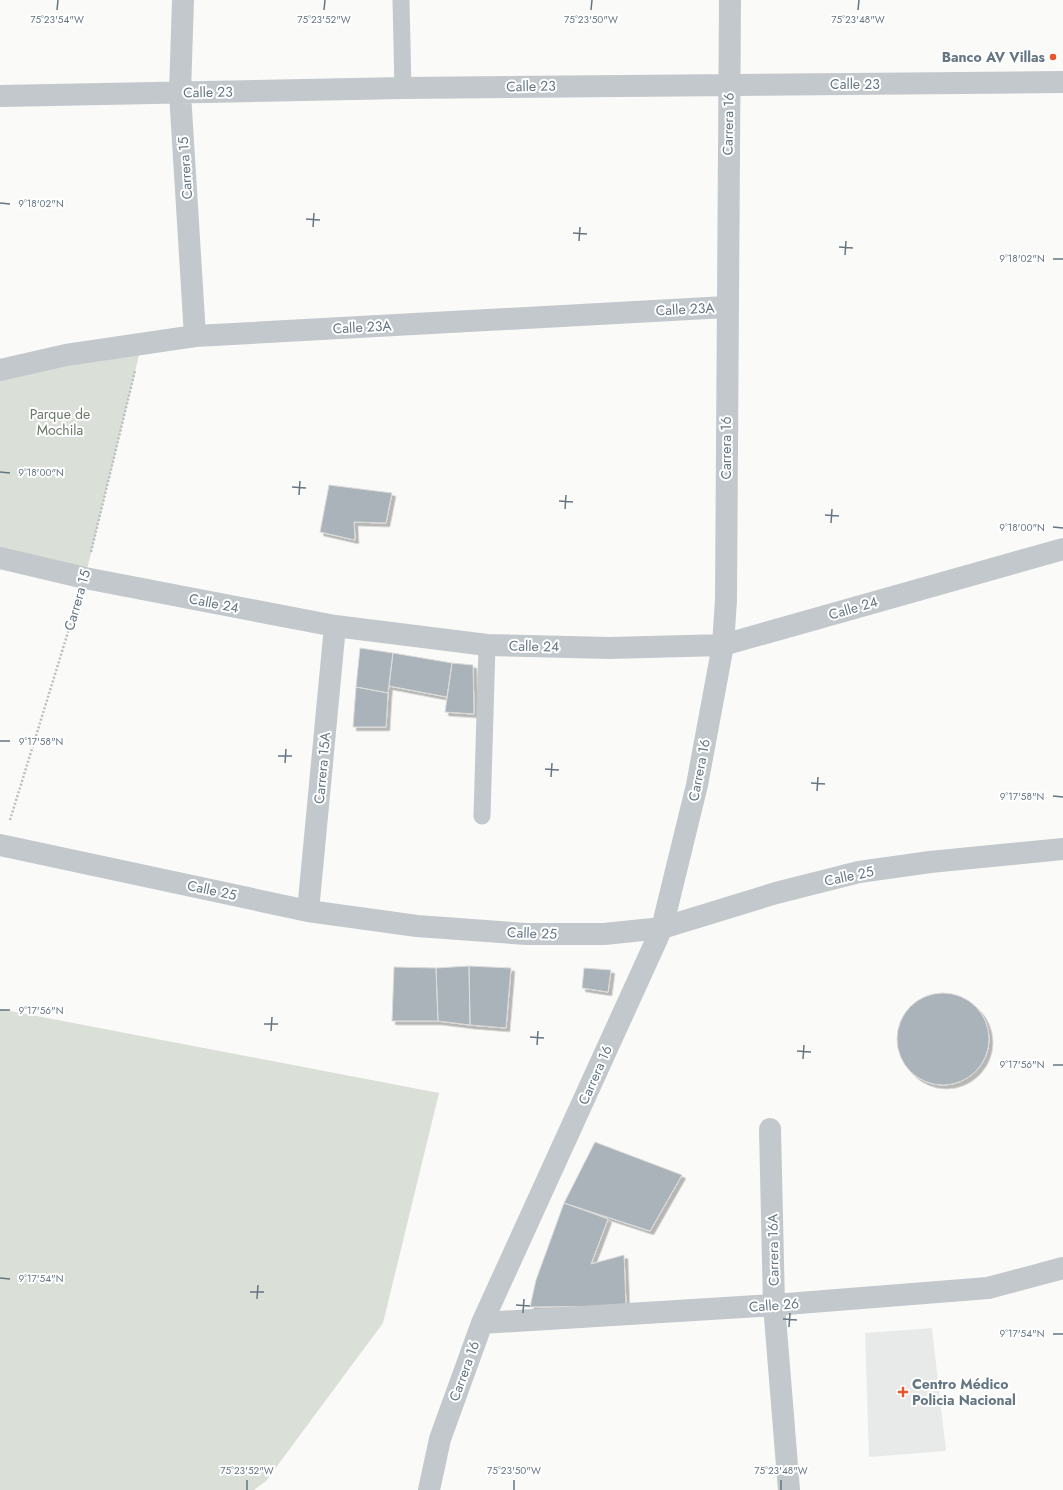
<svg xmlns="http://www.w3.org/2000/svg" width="1063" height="1490" viewBox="0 0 1063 1490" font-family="Jost,sans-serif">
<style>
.built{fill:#e8e9e9}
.green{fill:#dadfd7}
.building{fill:#aab3b9;stroke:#dcdcda;filter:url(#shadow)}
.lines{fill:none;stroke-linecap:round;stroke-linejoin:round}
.path{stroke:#bbbfc2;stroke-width:2.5;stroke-dasharray:2 2;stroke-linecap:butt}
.service{stroke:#c3c8cc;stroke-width:17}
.minor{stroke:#c3c8cc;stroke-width:22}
.ticks{fill:none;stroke:#657683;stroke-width:1.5}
.poi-dot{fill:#e4572e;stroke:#fff;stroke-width:1.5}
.labels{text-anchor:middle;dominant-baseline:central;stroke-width:4;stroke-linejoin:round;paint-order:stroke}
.poi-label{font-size:14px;font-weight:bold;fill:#657683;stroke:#fff;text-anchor:end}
.street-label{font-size:14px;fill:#657683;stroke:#fff}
.park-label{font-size:14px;fill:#687a64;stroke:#fff}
.ticks-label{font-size:10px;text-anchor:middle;fill:#657683;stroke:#fff;stroke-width:4;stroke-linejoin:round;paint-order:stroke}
</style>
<defs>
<filter id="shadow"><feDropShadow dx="3.5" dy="3.5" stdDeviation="0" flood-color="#0004"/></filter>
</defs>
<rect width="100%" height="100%" fill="#fafaf8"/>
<path class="built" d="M932,1328L946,1451L869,1457L865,1333Z"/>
<path class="green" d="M142,343L85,578L0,559V373Z
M0,1009L439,1093L383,1323L266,1481L254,1490H0Z"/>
<path class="building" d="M329,485L392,493L386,523L354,522L355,540L320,532Z
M360,648L393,653L388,693L356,687Z
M393,653L452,663L447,697L389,686Z
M452,663L473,665L474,714L445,712Z
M356,687L388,693L386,727H353Z
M469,966L511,968L506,1028L470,1025Z
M469,966L470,1025L438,1021L436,968Z
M394,967L436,968L438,1021H392Z
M584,968L611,970L608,992L582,988Z
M897 1039a46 46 0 1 1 92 0a46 46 0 1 1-92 0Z
M595,1142L682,1175L650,1231L564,1203Z
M564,1203L608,1219L591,1264L624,1255L626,1306L530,1307L536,1280Z"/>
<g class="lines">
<path class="path" d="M91,552L135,371
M10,820L77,603"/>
<path class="service" d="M401,0L403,88
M482,816L487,645"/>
<path class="minor" d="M183,0L180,93L195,336
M0,96L403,88L1063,82
M0,370L66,355L195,336L726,307
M0,558L85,578L335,626L487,645L609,648L723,645L1063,549
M0,845L308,911L417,926L526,934H604L662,928L776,893L859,872L930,862L1063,849
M308,911L335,626
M770,1129L774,1305L789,1490
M482,1323L774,1305L988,1288L1063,1268
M429,1490L440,1439L482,1323L662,928L697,785L723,645L726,600L730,0"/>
</g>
<path class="ticks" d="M57,10L58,0M324,10L325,0M591,10L592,0M858,10L859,0M0,203L10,204M306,219L320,220M313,227L314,213M573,233L587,234M579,241L580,227M839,247L853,248M845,255L846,241M1053,259H1063M0,472L10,473M292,487L306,488M299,495L300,481M559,501L573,502M565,509L566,495M825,515L839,516M831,523L832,509M1053,527L1063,528M0,741H10M278,756H292M285,763L286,749M545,769L559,770M551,777L552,763M811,783L825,784M817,791L818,777M1053,796L1063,797M0,1010H10M264,1024H278M271,1031L272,1017M530,1037L544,1038M537,1045L538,1031M797,1051L811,1052M803,1059L804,1045M1053,1065H1063M0,1278L10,1279M250,1292H264M257,1299L258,1285M516,1305L530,1306M523,1313L524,1299M783,1319L797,1320M789,1327L790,1313M1053,1334H1063M247,1490V1480M514,1490V1480M781,1490V1480"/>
<g class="poi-dot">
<circle cx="1053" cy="57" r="4"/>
<path d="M901 1386h4v4h4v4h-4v4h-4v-4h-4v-4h4z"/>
</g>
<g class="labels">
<g class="poi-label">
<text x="1045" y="57">Banco AV Villas</text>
<text x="912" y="1384" text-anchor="start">Centro Médico<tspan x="912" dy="16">Policia Nacional</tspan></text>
</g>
<g class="street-label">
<text x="855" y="84">Calle 23</text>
<text transform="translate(531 86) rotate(-1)">Calle 23</text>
<text transform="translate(208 92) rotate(-1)">Calle 23</text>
<text transform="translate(728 124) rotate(-89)">Carrera 16</text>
<text transform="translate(185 168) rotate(-94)">Carrera 15</text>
<text transform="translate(685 309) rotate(-3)">Calle 23A</text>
<text transform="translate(362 327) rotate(-3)">Calle 23A</text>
<text transform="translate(726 448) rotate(-90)">Carrera 16</text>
<text transform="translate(77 600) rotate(-74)">Carrera 15</text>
<text transform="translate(214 603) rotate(11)">Calle 24</text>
<text transform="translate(853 608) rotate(-16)">Calle 24</text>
<text transform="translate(534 646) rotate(1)">Calle 24</text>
<text transform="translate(322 768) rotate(-85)">Carrera 15A</text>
<text transform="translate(699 770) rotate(-79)">Carrera 16</text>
<text transform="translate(849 876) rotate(-12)">Calle 25</text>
<text transform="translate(212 890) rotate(12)">Calle 25</text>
<text transform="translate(532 933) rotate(2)">Calle 25</text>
<text transform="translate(595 1075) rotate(-66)">Carrera 16</text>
<text transform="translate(773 1250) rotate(-91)">Carrera 16A</text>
<text transform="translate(774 1305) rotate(-4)">Calle 26</text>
<text transform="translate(464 1371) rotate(-70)">Carrera 16</text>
</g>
<g class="park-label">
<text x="60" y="414">Parque de<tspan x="60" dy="16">Mochila</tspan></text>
</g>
</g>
<g class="ticks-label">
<text x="57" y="23">75°23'54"W</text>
<text x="324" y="23">75°23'52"W</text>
<text x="591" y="23">75°23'50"W</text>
<text x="858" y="23">75°23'48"W</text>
<text x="41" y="207">9°18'02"N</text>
<text x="1022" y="262">9°18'02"N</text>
<text x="41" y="476">9°18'00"N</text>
<text x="1022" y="531">9°18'00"N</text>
<text x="41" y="745">9°17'58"N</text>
<text x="1022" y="800">9°17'58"N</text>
<text x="41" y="1014">9°17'56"N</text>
<text x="1022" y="1068">9°17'56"N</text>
<text x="41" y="1282">9°17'54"N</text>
<text x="1022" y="1337">9°17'54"N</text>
<text x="247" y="1474">75°23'52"W</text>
<text x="514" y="1474">75°23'50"W</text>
<text x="781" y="1474">75°23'48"W</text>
</g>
</svg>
